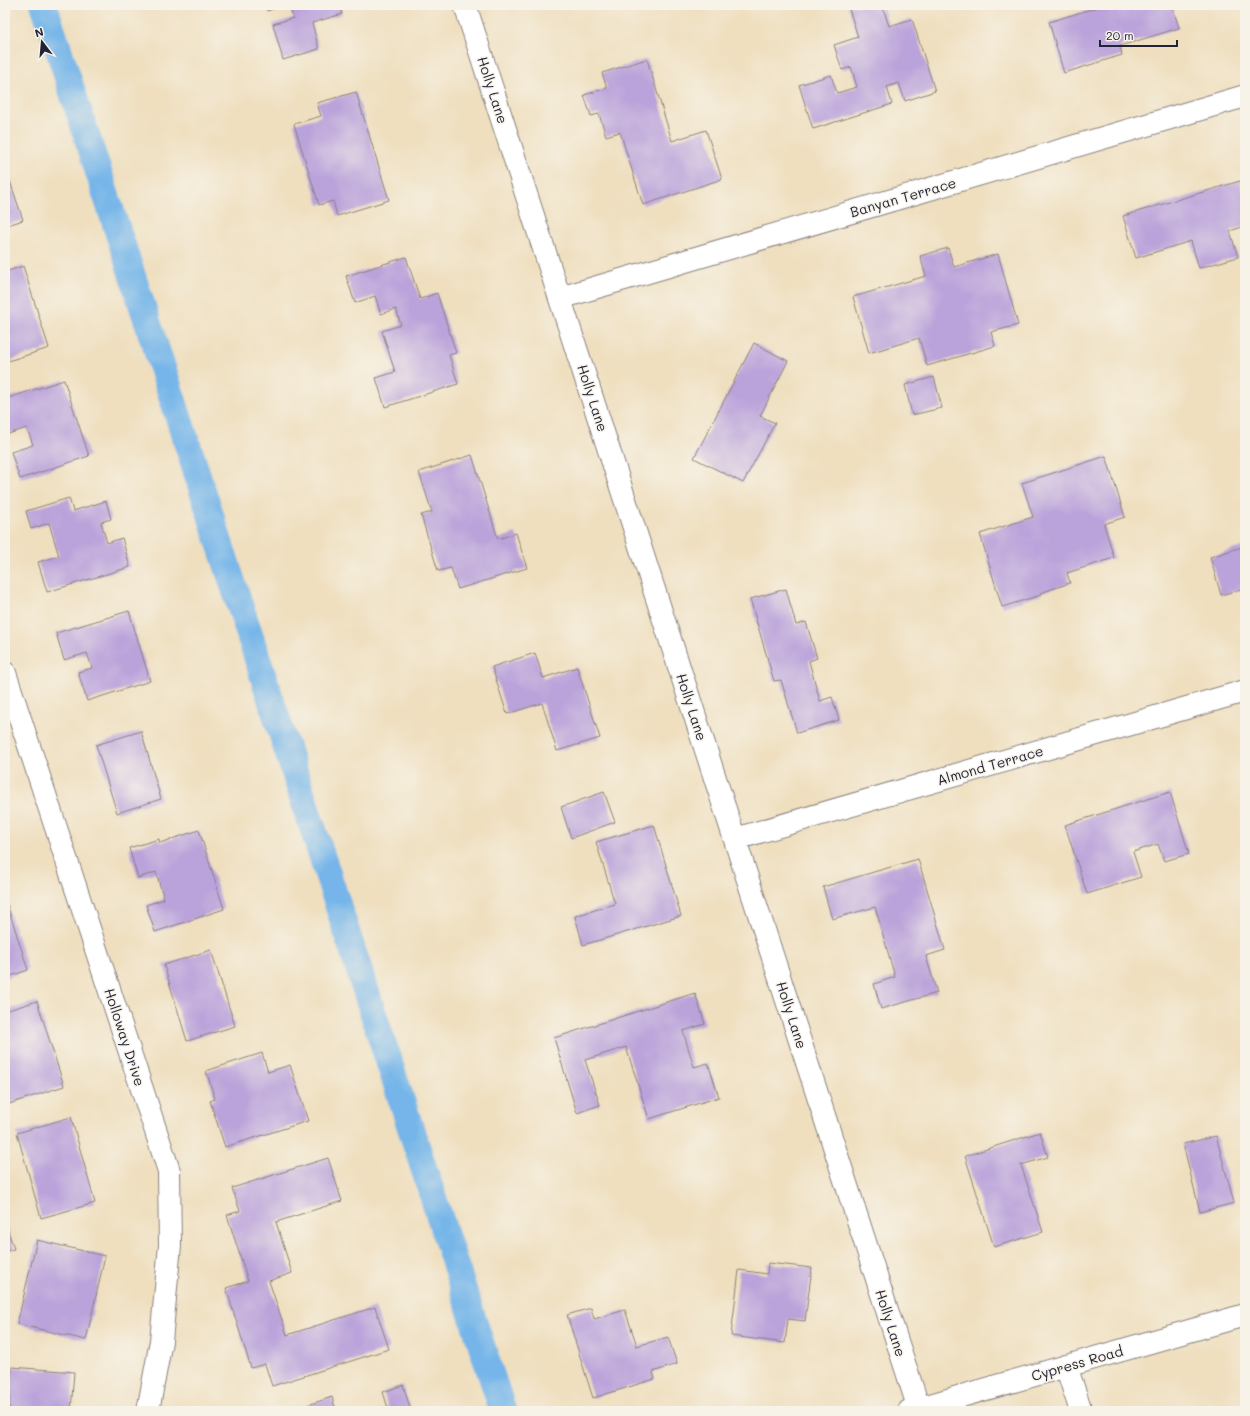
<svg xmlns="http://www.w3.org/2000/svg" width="1250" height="1416" viewBox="0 0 1250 1416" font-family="Mali,sans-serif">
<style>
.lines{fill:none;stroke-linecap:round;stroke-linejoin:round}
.canal{stroke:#75b5e9;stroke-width:27}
.building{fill:#baa2da}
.street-casing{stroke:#88807d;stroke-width:24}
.street{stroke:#fff;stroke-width:22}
.labels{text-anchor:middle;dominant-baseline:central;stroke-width:3;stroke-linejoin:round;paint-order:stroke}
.street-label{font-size:14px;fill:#22223b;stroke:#f7f3e8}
</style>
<rect width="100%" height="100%" fill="#f7f3e8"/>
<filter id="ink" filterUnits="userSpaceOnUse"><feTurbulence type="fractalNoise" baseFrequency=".025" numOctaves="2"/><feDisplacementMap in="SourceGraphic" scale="8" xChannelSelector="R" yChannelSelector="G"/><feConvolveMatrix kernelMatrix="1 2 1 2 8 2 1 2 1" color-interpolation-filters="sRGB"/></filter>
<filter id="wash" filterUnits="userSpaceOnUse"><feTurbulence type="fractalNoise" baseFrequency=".012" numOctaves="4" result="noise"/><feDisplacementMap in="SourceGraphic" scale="16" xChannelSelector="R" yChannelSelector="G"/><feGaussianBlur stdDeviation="0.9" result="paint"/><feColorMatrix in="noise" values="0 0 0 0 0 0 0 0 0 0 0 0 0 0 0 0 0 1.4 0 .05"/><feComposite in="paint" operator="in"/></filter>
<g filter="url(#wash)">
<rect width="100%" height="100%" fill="#efdfbf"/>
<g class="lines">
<path class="canal" d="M44,5L503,1411"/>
</g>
<g id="blocks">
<path class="building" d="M266,5H285L267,11Z
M289,5H340L342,14L312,23L319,49L283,60L273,24L293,18Z
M882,5L889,26L912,19L935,91L905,101L899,83L887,87L892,104L813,129L799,85L831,75L837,93L857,87L851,67L842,70L834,45L858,37L848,6Z
M1097,5H1172L1179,28L1120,46L1122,55L1064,73L1049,22L1098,7Z
M647,59L672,141L706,130L722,179L643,205L620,132L606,136L599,114L591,116L584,95L607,88L602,73Z
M356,92L389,200L337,216L333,201L319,205L294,124L321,116L317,103Z
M5,166L23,220L5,226Z
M1240,181L1245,198V226L1230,231L1238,257L1199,268L1191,241L1136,258L1123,216Z
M948,248L954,267L998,254L1018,325L991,332L995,346L927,366L919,338L869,353L853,297L926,276L920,256Z
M406,257L420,299L437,293L456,353L449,355L458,384L385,407L376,378L395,372L382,331L401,325L396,309L381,314L375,296L355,303L346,276Z
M23,266L49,348L5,362V272Z
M754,343L788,361L760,416L775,423L743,483L694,458Z
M934,377L942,408L912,415L905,385Z
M64,380L89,456L20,479L11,452L33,445L27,428L5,435V399Z
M472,455L498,539L516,533L527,568L458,589L451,568L438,571L421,515L432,512L419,472Z
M1106,456L1125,517L1104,524L1114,558L1067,573L1070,583L1040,593L1041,595L1002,607L980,534L1033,517L1022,483Z
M69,498L73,511L106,501L111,519L101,522L107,543L122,538L130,567L47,592L38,562L59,556L49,523L31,529L26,511Z
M1245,546V588L1221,595L1210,557Z
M786,589L796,625L806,622L817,658L809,661L820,701L832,697L839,720L797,733L781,680L774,681L750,599Z
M129,611L150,681L87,701L78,672L92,668L87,653L64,660L56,633Z
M535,653L543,678L577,667L600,738L557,751L542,703L507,714L492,667Z
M141,731L161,799L117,813L96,745Z
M604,792L615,822L571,838L561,807Z
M1170,792L1189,854L1164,861L1158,844L1133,852L1141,877L1087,894L1065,825Z
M654,825L681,916L583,945L575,916L615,904L596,842Z
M199,830L224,909L155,932L146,905L164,899L156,872L138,878L129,848L159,839L160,843Z
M918,859L945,950L926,956L937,993L881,1009L874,984L895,977L875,907L832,919L823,887Z
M5,898L28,970L5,978Z
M211,950L235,1026L187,1041L164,965Z
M695,993L705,1024L683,1031L694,1067L708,1063L719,1097L649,1119L626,1047L585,1060L600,1105L577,1113L554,1038Z
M37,1001L64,1086L9,1104L5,1091V1011Z
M262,1053L268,1072L290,1065L308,1121L225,1147L210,1101L215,1099L206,1071Z
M71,1117L95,1203L41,1218L17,1133Z
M1040,1132L1048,1157L1021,1165L1043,1232L994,1247L965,1156Z
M1216,1136L1234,1203L1200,1212L1183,1144Z
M328,1158L342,1201L276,1222L292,1273L269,1281L287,1335L375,1307L389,1349L272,1386L265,1364L251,1368L226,1288L248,1281L227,1215L240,1211L232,1188Z
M5,1222L14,1249L5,1251Z
M37,1240L105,1256L86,1340L17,1324Z
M768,1263L812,1268L805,1321L788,1319L785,1343L731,1336L739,1270L767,1274Z
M591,1308L594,1319L625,1310L637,1346L668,1337L677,1364L653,1372L655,1379L593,1398L567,1315Z
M12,1367L74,1372L71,1411H9Z
M403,1385L411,1411H389L383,1392Z
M332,1397L336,1411H290Z"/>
</g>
</g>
<g filter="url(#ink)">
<use href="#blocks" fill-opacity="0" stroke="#88807d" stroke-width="1"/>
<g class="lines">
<g class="street-casing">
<path id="street" d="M465,5L919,1409
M560,298L1245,96
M5,673L169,1171L170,1245L161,1341L148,1411
M735,839L1245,691
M1066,1366L1081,1411
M909,1411L1245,1315"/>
</g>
<use href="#street" class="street"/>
</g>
</g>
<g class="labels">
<g class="street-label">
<text transform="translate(493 90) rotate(72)">Holly Lane</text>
<text transform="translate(903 197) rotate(-16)">Banyan Terrace</text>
<text transform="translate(593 398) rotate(72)">Holly Lane</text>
<text transform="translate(692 707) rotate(72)">Holly Lane</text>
<text transform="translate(990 765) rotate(-16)">Almond Terrace</text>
<text transform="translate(792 1015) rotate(72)">Holly Lane</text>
<text transform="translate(125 1037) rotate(72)">Holloway Drive</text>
<text transform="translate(891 1323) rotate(72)">Holly Lane</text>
<text transform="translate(1077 1363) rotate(-16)">Cypress Road</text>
</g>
</g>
<rect width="1250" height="1416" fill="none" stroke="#f7f3e8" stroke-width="20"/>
<g transform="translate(42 42) rotate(344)" stroke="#f7f3e8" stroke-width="3" paint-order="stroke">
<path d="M0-3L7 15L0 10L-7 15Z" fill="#22223b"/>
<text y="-6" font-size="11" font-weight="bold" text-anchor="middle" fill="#22223b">N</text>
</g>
<path d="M1100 40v6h77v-6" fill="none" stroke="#22223b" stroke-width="2"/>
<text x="1106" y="40" font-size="12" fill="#22223b" stroke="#f7f3e8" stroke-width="3" paint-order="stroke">20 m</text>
</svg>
